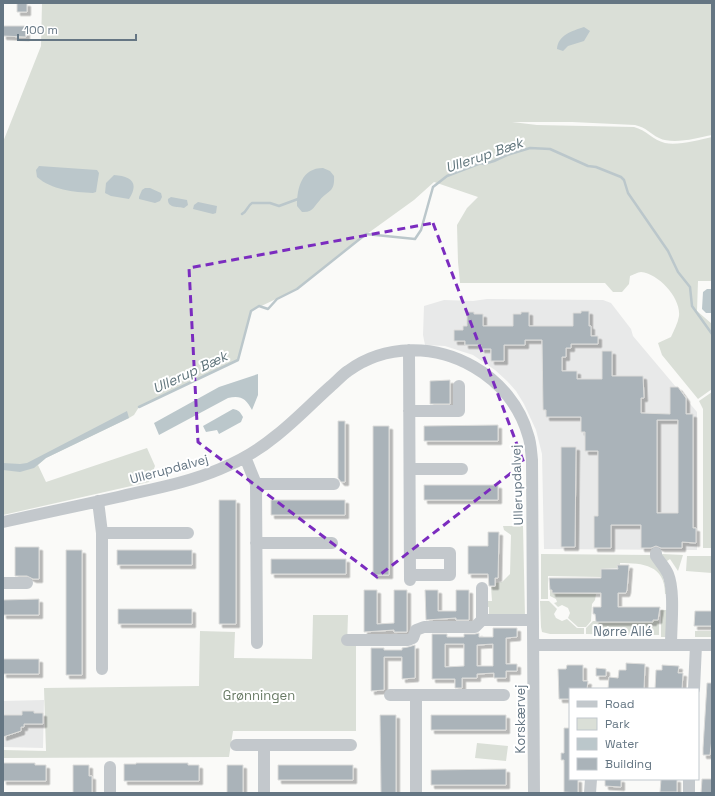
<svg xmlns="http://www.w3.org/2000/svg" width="715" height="796" viewBox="0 0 715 796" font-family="'Space Grotesk',sans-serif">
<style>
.built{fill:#e8e9e9}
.green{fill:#dadfd7}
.water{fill:#bbc7cb}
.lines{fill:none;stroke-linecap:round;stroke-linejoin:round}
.stream{stroke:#bbc7cb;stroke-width:2.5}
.building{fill:#aab3b9;stroke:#dcdcda;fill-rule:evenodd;filter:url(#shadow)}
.minor{stroke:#c3c8cc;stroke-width:12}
.marked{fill:none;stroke:#7b2cbf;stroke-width:3;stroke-dasharray:8 5;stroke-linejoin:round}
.labels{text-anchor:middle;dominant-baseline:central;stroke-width:4;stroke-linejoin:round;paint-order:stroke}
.street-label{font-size:13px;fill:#657683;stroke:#fff}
.park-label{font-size:13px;fill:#687a64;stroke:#fff}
.water-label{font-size:14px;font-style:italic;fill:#60757c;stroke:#fff}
</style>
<defs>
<filter id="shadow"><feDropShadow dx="3.5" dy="3.5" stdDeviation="0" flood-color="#0004"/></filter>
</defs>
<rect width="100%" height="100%" fill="#fafaf8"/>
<path class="built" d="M487,299L603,300L611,303L631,329L633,336L697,412V550L544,549L542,454L536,430L524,404L516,391L507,381L495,370L473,355L445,346L425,345L423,335L424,306L444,300L473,301Z
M44,700L43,748L3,747V701Z"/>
<path class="green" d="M42,3H712V135C697,138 673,145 659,138C649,133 647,128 635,125L572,122H512L537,125L634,127C646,130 653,140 665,143C677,146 699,140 712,137V281H698L697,311L712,324V389L698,399L662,355L658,343L671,337C674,330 678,323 679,316C681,298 659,274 641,272C638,272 633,275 630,276L629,284L622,292H613L605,283H460L458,262L457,225L467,208L478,197L434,182L414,200L342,252L297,289L251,311L238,360L139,407L134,415L129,418L46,458L38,465L46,482L147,448L155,466L149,482L3,515V142L41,46Z
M712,392V548H703V409L699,401Z
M503,526H523L525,617H489V607H485L486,601H492L491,587H496V583L502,582L510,574L511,535L504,530Z
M541,554L651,555L661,569L667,594H665C665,565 643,563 620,563V565L618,566V568L601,569V577L548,576V599H541Z
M662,554L683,555L678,571L670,559L664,563Z
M687,556H712V573L686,571Z
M550,590H552V593L596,594L595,600L592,604L591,621L586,627H578L568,618L570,613L568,608L562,605L558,607L554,603L557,602L556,599L550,596Z
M540,601H549L557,609L554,614L556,618L562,621L567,619L577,628H584V634H550L542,632L541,627Z
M661,610H667L668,637H661Z
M313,615H348L347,646H356V731H233L229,757L3,758V750L46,751L44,688L199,686L200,631L235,632L234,658L312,659Z
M653,620H658L659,622V635L586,634V628L593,621L653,622Z
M695,631H712V637H695Z
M477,743L508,746L506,761L475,758Z"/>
<path class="water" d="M584,27L590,31L584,41L568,46L563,51L557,49C558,35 572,31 584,27Z
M39,166L97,170L99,173L96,192L93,193C73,192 52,190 37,177L36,170Z
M323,168L330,171L334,176C335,193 328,190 320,200C314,206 313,213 302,212L297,206C297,187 302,168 323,168Z
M114,175C130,176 140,182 129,199L111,196L105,193L106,183Z
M145,188H150L161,193L162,197L160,201L155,203L139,199V197L142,190Z
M171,197L187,200L188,205L184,208C178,207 167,208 168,199Z
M198,202L217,206L216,213L213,214L193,209L194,205Z
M707,289H712V313H706L702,309L703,292Z
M258,374V395L252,410C246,398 240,395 228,398L159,435L154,423L219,387Z
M233,409C239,410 240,412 243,417L241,422L219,434L217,430L206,432L203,426Z
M127,411L129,418L46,458L34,468L20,472L3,470V463L20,464L27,463Z"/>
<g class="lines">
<path class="stream" d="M242,214C247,212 247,206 252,203H270L279,206L298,199
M139,407L238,360L251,311L259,306L268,309L277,299L297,289L366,234L415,239L421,230L433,187L447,176L481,163L484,164L494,161L507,155L530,148L550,149L588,166L596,167L621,177L624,180L628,193L668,251L678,272L690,287L692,306L712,334"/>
</g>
<path class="building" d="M17,3H27V12H17Z
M3,26H26V37L3,36Z
M581,311H589V326H591V336H598V344H571V348H566V357H562V371H577V379H602V351H612V376H643L644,398H641V413L670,414V387H678L686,398V414H693V528H696V543L682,542V548H661L656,546L651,548H641V525H611V548H594V516H598V451H585V432H581V417H546V410H543L542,340H525V345H504V361H491V349H481V345H465V341H454V330H463V326H467V312H474V314H483V326H513V314H521V312H529V326H573V313H581ZM657,420H678V513H657Z
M450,380V404H430V381Z
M338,421H345V482H341L338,478Z
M498,425V441H424V426Z
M373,426H389V575H373Z
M561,447H576L575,547H561Z
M424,485H498V500H424Z
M219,500H236V624H219Z
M271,500H345V515H271Z
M488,532H499L498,578H495V586H489L488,574H468V546H488Z
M15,547H39V579H33L27,576H15Z
M66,550H82V675H66Z
M117,550H192V565H117Z
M271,559H346V574H271Z
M617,565H629L627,590L626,593H618V607H660L658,620H653V622H596L595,614H593V607H601V593H552V590H550L549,578H601V569H618Z
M364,590H377V624L394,623V590H407V632H394V630L364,632Z
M425,590H438V611H456V590H469V620H456V618L426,620Z
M39,599V615H3V600Z
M118,609H192V624H118Z
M695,611H712V626H694Z
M493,628H517V637L506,638V664H517V671H506V678H494V673L477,674V678H462V688H455V679H432V634H447V637H464V634H475L479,633V637H493ZM445,644H464V666L445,667ZM493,644V666H477V645Z
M415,645V678L402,679V657H384V690L371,691V648H384V650H402V648L408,647Z
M3,659H39V674H3Z
M626,663L645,664L644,689H608L609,677L618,678L619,670H626Z
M567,665H583V681H588L587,689H570V699H559L558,669H566Z
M662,665L679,666L678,673H683L682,689H655L656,670H662Z
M596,668L606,669V676H596Z
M707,683H712V739L710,755H703V748Z
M22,711H34V713H43V724H24V727H21V731L3,737V715H22Z
M380,715H396V793H381Z
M431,715H506V730H431Z
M564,728H570V779H578V793L564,792V760H561V753H564Z
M3,763H35V765H46V781H3Z
M136,763H188V765H199V781H124V764H136Z
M73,765H89V776H92V793H73Z
M227,765H243V793H227Z
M278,765H353V780H278Z
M506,769V785H431V770Z
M605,779H621V787L605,786Z
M661,779H677V792H660Z
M702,779H712V793H701Z"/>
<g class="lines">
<path class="minor" d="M409,350L410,580
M409,411H459V386
M245,457L256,484L257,643
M410,469H462
M256,484H334
M98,501L102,533V669
M3,522C41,514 80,505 118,497C152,489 187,483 220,469C240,461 260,449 277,435C296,420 313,402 331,386C337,381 342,375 348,371C385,344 435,344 474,367C500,382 520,406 528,435C531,443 531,452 532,460L534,793
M102,533H188
M256,543H332
M410,553H450V575H410
M656,553V556C660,562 665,567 668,574C675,591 671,626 671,645
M3,583H27
M482,588V620H533
M347,640H408L413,638L416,630L424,627H475L482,620
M534,645H712
M694,689L696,645
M390,695H504
M416,695V793
M236,745H351
M110,767V793
M264,793V745
M590,793L591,779
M689,793V779"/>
</g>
<path class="marked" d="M433,223L524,463L377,577L198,442L189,268Z"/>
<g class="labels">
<g class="street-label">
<text transform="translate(169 469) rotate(-15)">Ullerupdalvej</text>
<text transform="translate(517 485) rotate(-92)">Ullerupdalvej</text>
<text x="623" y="631">Nørre Allé</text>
<text transform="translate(520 719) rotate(-90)">Korskærvej</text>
</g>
<g class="park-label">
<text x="259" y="695">Grønningen</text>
</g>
<g class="water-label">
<text transform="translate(484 155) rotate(-19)">Ullerup Bæk</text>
<text transform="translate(190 372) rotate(-25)">Ullerup Bæk</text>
</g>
</g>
<rect width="715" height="796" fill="none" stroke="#657683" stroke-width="8"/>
<rect x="569" y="688" width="130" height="92" fill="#ffffff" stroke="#c1c8cd"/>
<rect x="577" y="701" width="20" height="6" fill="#c3c8cc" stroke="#c1c8cd"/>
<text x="605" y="708" font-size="12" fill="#657683">Road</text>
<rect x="577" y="718" width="20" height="12" fill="#dadfd7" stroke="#c1c8cd"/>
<text x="605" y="728" font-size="12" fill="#657683">Park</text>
<rect x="577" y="738" width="20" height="12" fill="#bbc7cb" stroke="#c1c8cd"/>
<text x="605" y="748" font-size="12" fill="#657683">Water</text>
<rect x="577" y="758" width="20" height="12" fill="#aab3b9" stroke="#c1c8cd"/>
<text x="605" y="768" font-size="12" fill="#657683">Building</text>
<path d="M18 34v6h118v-6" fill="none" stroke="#657683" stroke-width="2"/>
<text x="24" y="34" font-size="12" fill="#657683" stroke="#ffffff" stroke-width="3" paint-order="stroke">100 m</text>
</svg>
